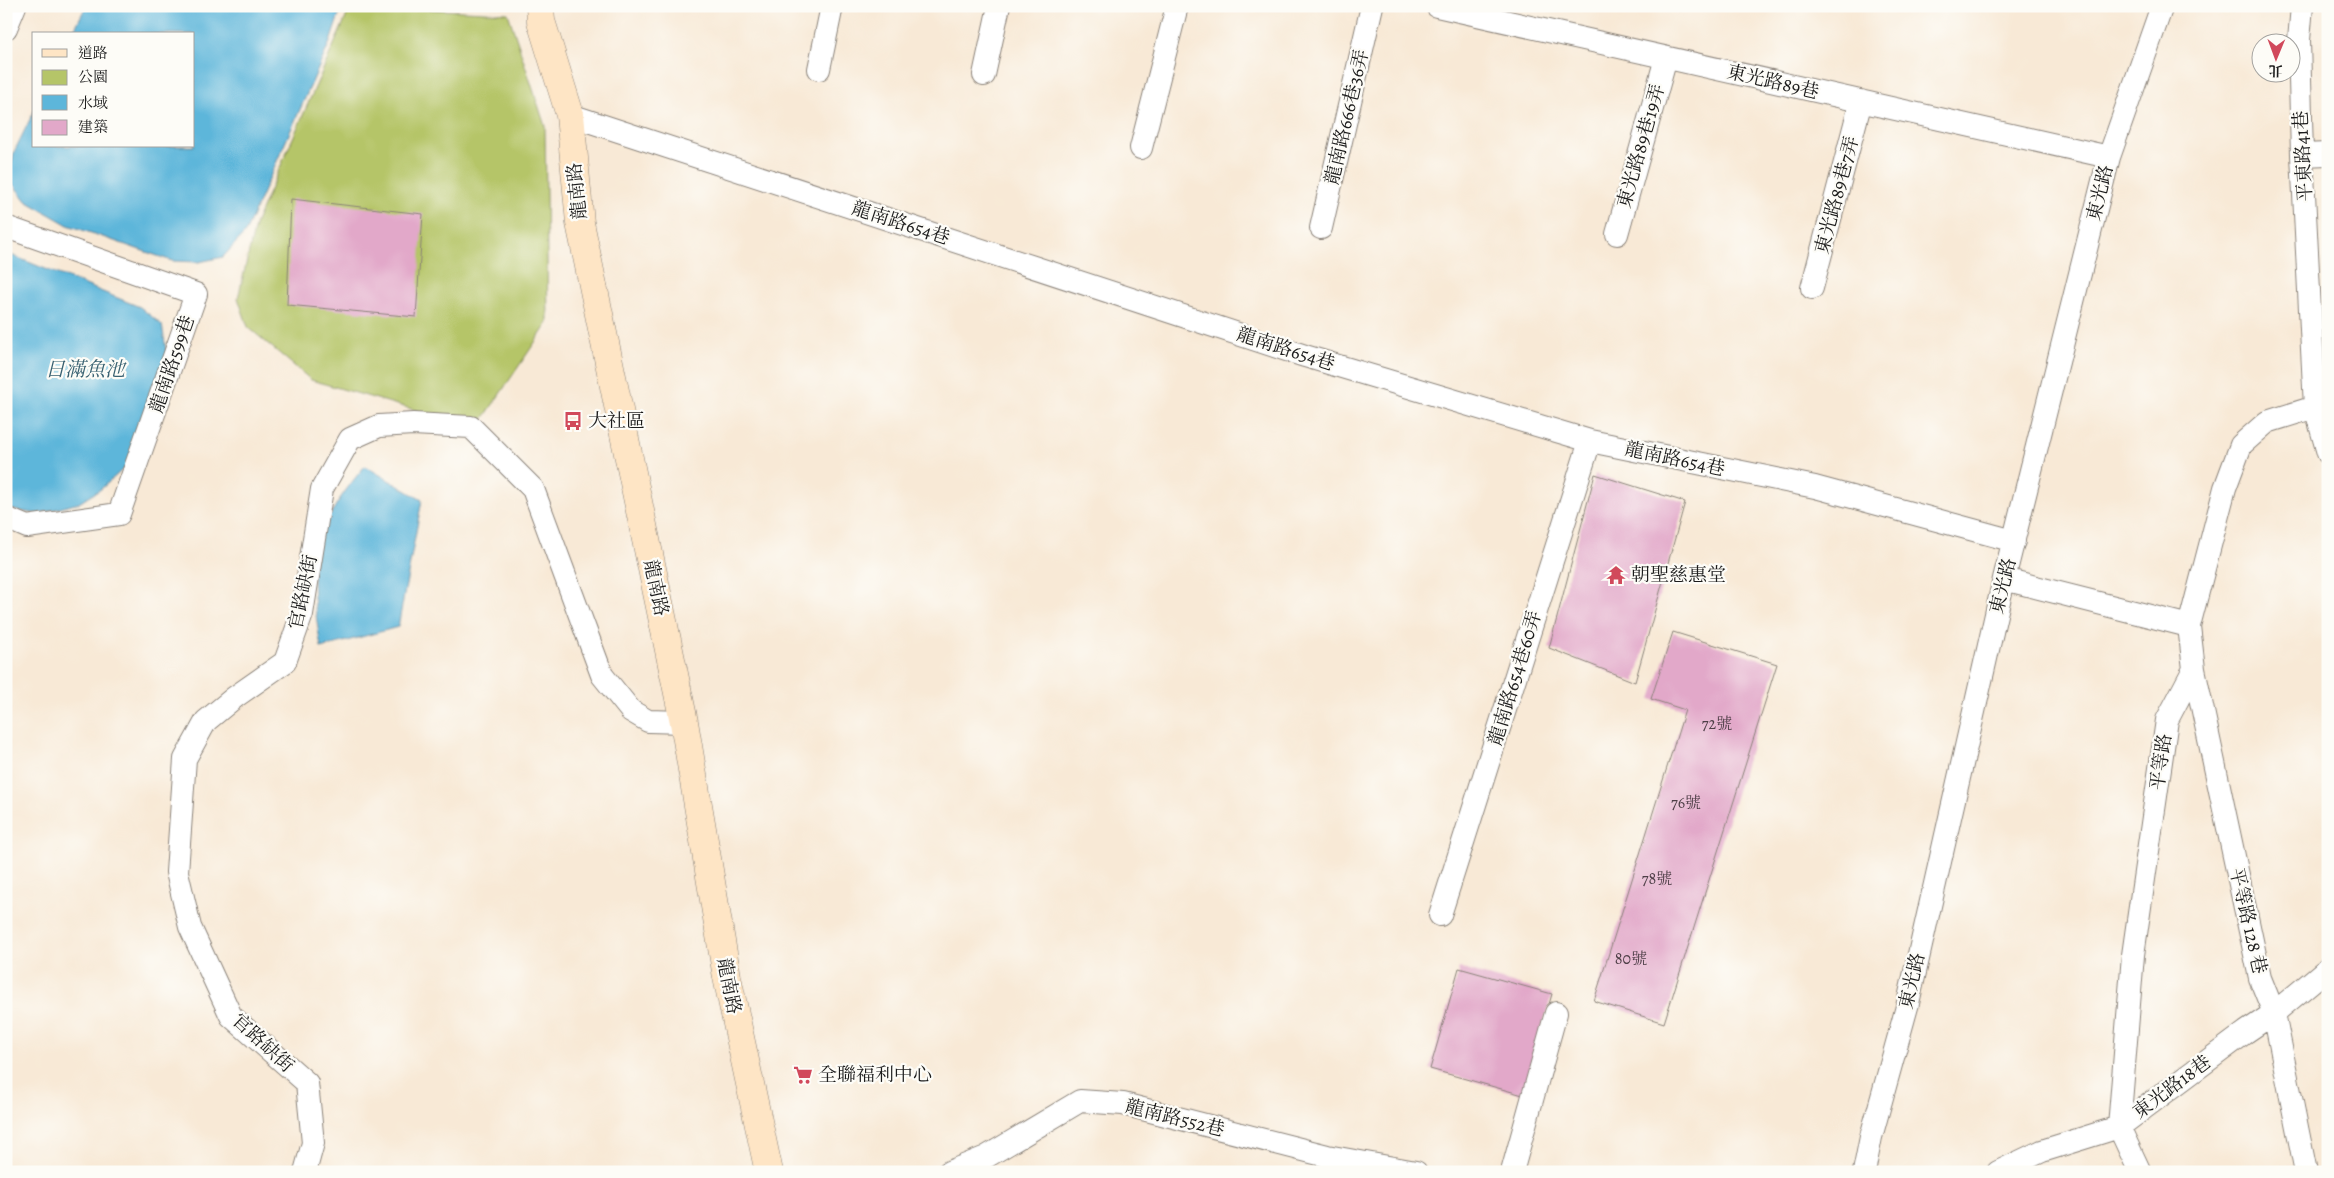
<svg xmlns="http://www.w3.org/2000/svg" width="2334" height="1178" viewBox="0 0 2334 1178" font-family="Alegreya,'Noto Serif TC',serif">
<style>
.green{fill:#b5c568;stroke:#687042}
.water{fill:#5db6da;stroke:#3c697b}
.building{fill:#e2a8c9}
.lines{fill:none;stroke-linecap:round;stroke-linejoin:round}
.service-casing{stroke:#8a8279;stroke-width:24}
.secondary-casing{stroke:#8a8279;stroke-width:29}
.service{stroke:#fff;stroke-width:22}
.secondary{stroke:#fee5c5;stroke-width:28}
.labels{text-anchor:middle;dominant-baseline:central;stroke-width:4.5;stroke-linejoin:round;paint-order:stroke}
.number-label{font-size:16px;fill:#4e3f47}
.street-label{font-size:19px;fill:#1c1c1c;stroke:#fdfcf7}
.poi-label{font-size:19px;fill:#1c1c1c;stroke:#fdfcf7;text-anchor:start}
.water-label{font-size:20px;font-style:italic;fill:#396171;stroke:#fdfcf7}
</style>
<rect width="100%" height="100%" fill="#fdfcf7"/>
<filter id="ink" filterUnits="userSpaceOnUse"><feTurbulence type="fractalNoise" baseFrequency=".02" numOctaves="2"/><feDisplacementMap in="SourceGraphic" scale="10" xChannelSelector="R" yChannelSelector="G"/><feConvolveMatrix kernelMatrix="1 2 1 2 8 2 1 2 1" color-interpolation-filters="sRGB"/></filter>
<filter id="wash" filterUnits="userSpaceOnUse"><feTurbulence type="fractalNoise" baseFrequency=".0096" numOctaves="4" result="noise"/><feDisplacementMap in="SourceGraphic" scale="20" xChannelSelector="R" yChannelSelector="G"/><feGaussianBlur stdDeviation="1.12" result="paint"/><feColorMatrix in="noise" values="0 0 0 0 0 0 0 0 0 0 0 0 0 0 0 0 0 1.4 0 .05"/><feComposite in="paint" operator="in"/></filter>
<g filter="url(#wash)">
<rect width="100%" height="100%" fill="#f8e9d6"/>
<path class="green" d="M351,6L508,13L545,126L548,323L477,428L311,380L248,327L238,298L256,222Z"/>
<path class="water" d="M86,6H342L330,42L245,233L223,257L199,262L172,261L68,225L26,201L9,179L14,152L34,111V146H194V34H72Z
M6,253L140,307L162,325L167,355L129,464L101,489L79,503L38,514L6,509Z
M365,466L422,500L398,627L321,648C317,621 311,591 314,563C318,527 342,493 365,466Z"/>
<g id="blocks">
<path class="building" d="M291,199L423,214L416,317L287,305Z
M1595,474L1685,502L1635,682L1549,648Z
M1673,632L1777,664L1664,1023L1594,1001L1685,710L1651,699Z
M1459,968L1552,994L1523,1095L1430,1069Z"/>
</g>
</g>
<g filter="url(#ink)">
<use href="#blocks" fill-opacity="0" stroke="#8a8279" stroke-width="1"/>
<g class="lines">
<g class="service-casing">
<path id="service" d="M1437,6L2109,157
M2302,6L2299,40L2302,155L2315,407L2328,453
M6,28L15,6
M819,69L832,6
M984,75L999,6
M570,115L1305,356L1590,441L1815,487L2014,541
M1141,148L1177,6
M2302,155L2328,154
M6,227L196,294L119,514L27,527L6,518
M1321,228L1372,6
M1617,234L1666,58
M1812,288L1861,101
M2004,579L2189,626
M2194,669L2260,978L2274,1013L2306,1172
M1440,915L1590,441
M305,1172L313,1143L307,1083L231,1016L190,927L177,872L185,759L206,721L235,697L285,662L302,614L322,489L350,439L379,426L413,424L471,427L533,489L602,675L631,711L648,721L684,722
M949,1172L986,1157L1080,1101L1123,1104L1327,1156L1416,1172
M1512,1172L1556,1013
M1864,1172L1871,1137L1908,1003L2004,579L2109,157L2162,6
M1998,1172L2042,1151L2119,1127L2246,1032L2274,1013L2328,968
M2140,1172L2119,1127L2133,955L2167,720L2194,669L2189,626L2225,488L2241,445L2267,422L2315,407"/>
</g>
<g class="secondary-casing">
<path id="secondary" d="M540,6L541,21L570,115L580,223L684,722L727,977L769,1172"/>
</g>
<use href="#service" class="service"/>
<use href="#secondary" class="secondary"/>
</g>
</g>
<defs>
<g id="bus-bare" transform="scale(1.5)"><path d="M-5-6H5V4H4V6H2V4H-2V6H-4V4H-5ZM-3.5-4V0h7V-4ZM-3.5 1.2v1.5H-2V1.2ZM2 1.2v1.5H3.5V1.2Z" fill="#d1495b" stroke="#fdfcf7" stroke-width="2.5" paint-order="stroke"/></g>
<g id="temple-bare" transform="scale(1.5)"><path d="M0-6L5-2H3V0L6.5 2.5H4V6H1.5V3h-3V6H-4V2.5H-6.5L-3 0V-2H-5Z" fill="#d1495b" stroke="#fdfcf7" stroke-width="2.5" paint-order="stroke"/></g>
<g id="supermarket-bare" transform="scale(1.5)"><path d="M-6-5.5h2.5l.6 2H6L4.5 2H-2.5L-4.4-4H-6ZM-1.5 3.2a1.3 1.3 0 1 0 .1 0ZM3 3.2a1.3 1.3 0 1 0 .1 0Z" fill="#d1495b" stroke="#fdfcf7" stroke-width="2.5" paint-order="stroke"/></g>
</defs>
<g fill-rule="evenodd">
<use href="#bus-bare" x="573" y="421"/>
<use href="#temple-bare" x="1616" y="575"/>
<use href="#supermarket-bare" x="803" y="1075"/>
</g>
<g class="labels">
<g class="number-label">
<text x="1717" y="724">72號</text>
<text x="1686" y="803">76號</text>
<text x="1657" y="879">78號</text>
<text x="1631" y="959">80號</text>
</g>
<g class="street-label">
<text transform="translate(1773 82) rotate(13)">東光路89巷</text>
<text transform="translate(1347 117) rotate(-77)">龍南路666巷36弄</text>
<text transform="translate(1641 146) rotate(-74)">東光路89巷19弄</text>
<text transform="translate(2303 156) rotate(-93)">平東路41巷</text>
<text transform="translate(577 191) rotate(-96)">龍南路</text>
<text transform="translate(2100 193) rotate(-76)">東光路</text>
<text transform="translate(1837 195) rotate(-75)">東光路89巷7弄</text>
<text transform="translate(901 223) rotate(18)">龍南路654巷</text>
<text transform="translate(1286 349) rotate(18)">龍南路654巷</text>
<text transform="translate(172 364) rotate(-71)">龍南路599巷</text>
<text transform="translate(1675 459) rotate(12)">龍南路654巷</text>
<text transform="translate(2003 586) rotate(-76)">東光路</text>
<text transform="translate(656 588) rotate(78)">龍南路</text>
<text transform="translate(303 592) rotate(-78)">官路缺街</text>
<text transform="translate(1515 678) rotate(-73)">龍南路654巷60弄</text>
<text transform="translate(2161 762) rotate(-82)">平等路</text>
<text transform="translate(2248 921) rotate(77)">平等路 128 巷</text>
<text transform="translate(1912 981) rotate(-77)">東光路</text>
<text transform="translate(729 986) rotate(79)">龍南路</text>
<text transform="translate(263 1043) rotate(43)">官路缺街</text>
<text transform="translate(2172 1087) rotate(-37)">東光路18巷</text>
<text transform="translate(1175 1118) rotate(14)">龍南路552巷</text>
</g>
<g class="poi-label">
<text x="588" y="421">大社區</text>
<text x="1631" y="575">朝聖慈惠堂</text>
<text x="818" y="1075">全聯福利中心</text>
</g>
<g class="water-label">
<text x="85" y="369">日滿魚池</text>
</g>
</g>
<rect width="2334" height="1178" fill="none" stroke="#fdfcf7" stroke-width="25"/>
<rect x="32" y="32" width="162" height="115" fill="#fdfcf7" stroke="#a3a29f"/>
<rect x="42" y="49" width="25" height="8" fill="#fee5c5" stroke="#a3a29f"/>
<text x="78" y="58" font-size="15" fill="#1c1c1c">道路</text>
<rect x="42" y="70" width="25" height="15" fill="#b5c568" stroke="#a3a29f"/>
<text x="78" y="82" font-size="15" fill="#1c1c1c">公園</text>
<rect x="42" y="95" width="25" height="15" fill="#5db6da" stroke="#a3a29f"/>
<text x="78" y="108" font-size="15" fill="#1c1c1c">水域</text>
<rect x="42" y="120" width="25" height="15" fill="#e2a8c9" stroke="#a3a29f"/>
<text x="78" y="132" font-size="15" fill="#1c1c1c">建築</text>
<g transform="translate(2276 58) rotate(181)"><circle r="24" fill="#fdfcf7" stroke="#a3a29f"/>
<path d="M0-4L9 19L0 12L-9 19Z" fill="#d1495b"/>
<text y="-8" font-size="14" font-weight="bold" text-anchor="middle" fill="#1c1c1c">北</text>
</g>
</svg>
